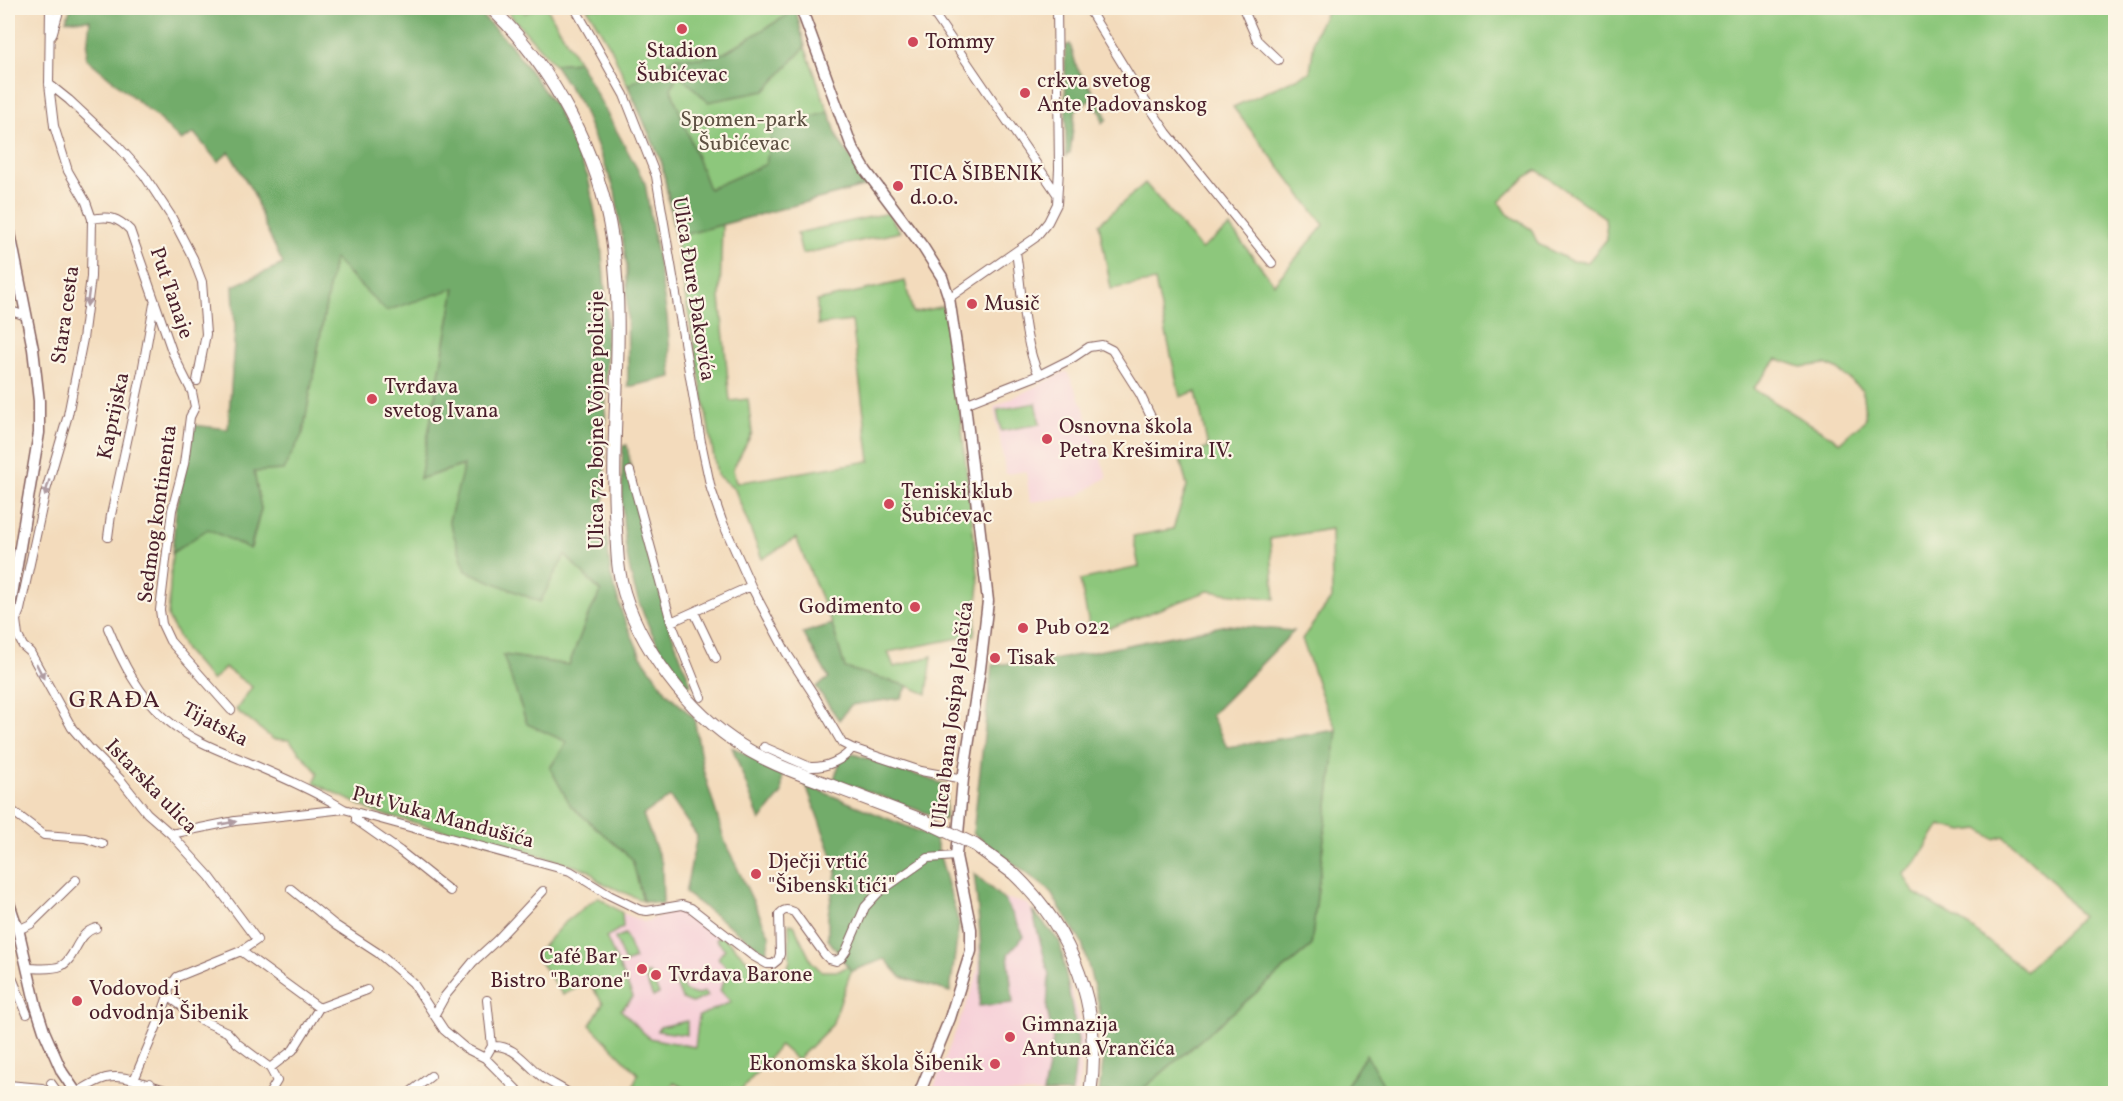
<svg xmlns="http://www.w3.org/2000/svg" width="2123" height="1101" viewBox="0 0 2123 1101" font-family="Vollkorn,serif">
<style>
.built{fill:#f6cfd8}
.green{fill:#8dc77b;stroke:#6c7353;stroke-width:1.5;fill-rule:evenodd}
.forest{fill:#72ac6b;stroke:#5e664b;stroke-width:1.5}
.lines{fill:none;stroke-linecap:round;stroke-linejoin:round}
.street-casing{stroke:#85615e;stroke-width:10}
.secondary-casing{stroke:#85615e;stroke-width:13}
.primary-casing{stroke:#85615e;stroke-width:14}
.street{stroke:#fff;stroke-width:8}
.secondary{stroke:#fff;stroke-width:10}
.primary{stroke:#fff;stroke-width:12}
.primary-bridge-casing{stroke:#85615e;stroke-width:14;stroke-linecap:butt}
.primary-bridge{stroke:#fff;stroke-width:12}
.oneway{fill:#ae9aa0}
.poi-dot{fill:#d1495b;stroke:#fcf5e5;stroke-width:2}
.labels{text-anchor:middle;dominant-baseline:central;stroke-width:4.5;stroke-linejoin:round;paint-order:stroke}
.poi-label{font-size:21px;fill:#4a1f2b;stroke:#fcf5e5;text-anchor:start}
.park-label{font-size:21px;fill:#5e5143;stroke:#fcf5e5}
.street-label{font-size:21px;fill:#4a1f2b;stroke:#fcf5e5}
.quarter-label{font-size:24px;letter-spacing:1.5px;fill:#4a1f2b;stroke:#fcf5e5}
</style>
<rect width="100%" height="100%" fill="#fcf5e5"/>
<filter id="ink" filterUnits="userSpaceOnUse"><feTurbulence type="fractalNoise" baseFrequency=".0167" numOctaves="2"/><feDisplacementMap in="SourceGraphic" scale="12" xChannelSelector="R" yChannelSelector="G"/><feConvolveMatrix kernelMatrix="1 2 1 2 8 2 1 2 1" color-interpolation-filters="sRGB"/></filter>
<filter id="wash" filterUnits="userSpaceOnUse"><feTurbulence type="fractalNoise" baseFrequency=".008" numOctaves="4" result="noise"/><feDisplacementMap in="SourceGraphic" scale="24" xChannelSelector="R" yChannelSelector="G"/><feGaussianBlur stdDeviation="1.35" result="paint"/><feColorMatrix in="noise" values="0 0 0 0 0 0 0 0 0 0 0 0 0 0 0 0 0 1.4 0 .05"/><feComposite in="paint" operator="in"/></filter>
<g filter="url(#wash)">
<rect width="100%" height="100%" fill="#f3dbbc"/>
<path class="built" d="M1067,371L1083,406L1107,477L1078,496L1030,502L1026,471L1006,474L994,407Z
M980,892L1028,904L1055,943L1074,999L1084,1035L1078,1093L931,1094L975,982L978,969Z
M682,908L690,912L719,935L716,940L725,949V979L732,1002L696,1047L649,1039L621,1010L605,937L623,927L622,913L644,922Z"/>
<path class="green" d="M504,8H521L525,13L537,8H547L579,62L554,64Z
M587,8H795L805,47L839,141L870,185L722,224L720,297L730,401L748,399L752,433L733,469L736,483L870,461L852,321L818,325L817,301L905,281L913,313L944,306L959,402L979,584L974,635L888,652L894,667L932,656L927,694L908,686L845,668L832,624L796,538L762,559L735,490L717,475L662,163L611,48Z
M1328,8H2115V1093H1388L1366,1055L1342,1093H1138L1311,946L1337,730L1325,705L1302,639L1332,598L1331,529L1270,539L1275,599L1208,591L1091,635L1080,580L1139,567L1133,536L1173,529L1187,486L1180,459L1208,448L1196,391L1180,397L1155,281L1111,289L1099,224L1145,183L1201,249L1230,227L1274,284L1324,225L1233,107L1310,72L1315,34ZM1537,170L1605,218L1607,239L1588,262L1571,261L1538,244L1531,229L1506,213L1499,202L1526,177ZM1777,359L1801,367L1825,364L1837,369L1862,390L1866,419L1840,442L1753,389ZM1940,825L1963,831L1979,829L1994,839L2004,836L2049,878L2082,917L2025,971L1969,926L1914,893L1903,873L1916,863Z
M888,213L900,232L802,254L797,233Z
M334,258L455,288L420,479L465,465L449,521L565,555L601,592L588,616L569,665L504,655L567,742L550,768L571,805L633,859L643,901L598,881L590,871L536,854L374,812L314,783L318,773L289,740L273,739L236,710L252,687L225,668L212,681L185,650L168,617L172,553L208,528L251,548L261,509L254,472L303,433Z
M1036,403L1040,424L1001,431L997,410Z
M598,897L622,913L623,927L606,937L633,997L621,1010L649,1038L695,1047L699,1016L731,1002L720,990L725,979L726,967L718,958L725,949L716,940L719,935C744,949 752,980 785,974L790,961L789,924L794,925L811,961L821,971H839L848,966L851,971L832,1025L797,1060L780,1045L739,1093H696L674,1083L667,1093H634L631,1092L638,1074L590,1025L603,1003L588,982L563,995L535,955L563,924Z
M625,934L635,959L625,963L615,938Z
M649,973L659,994L653,997L644,975Z
M675,982L681,983L685,991L697,995L704,992L708,996L692,1003L682,999Z
M687,1021V1035L657,1031L660,1027Z"/>
<path class="forest" d="M71,8H474L511,45L555,106L588,177L601,243L607,311L604,514L611,576L623,616L641,656L667,693L694,718L703,769L725,842L770,937L766,953L685,893L697,836L670,797L643,815L662,864L663,904L643,901L632,859L571,806L550,768L567,742L527,724L503,655L569,665L588,616L601,592L565,555L540,602L466,571L449,521L464,465L420,479L455,288L386,311L334,259L303,433L283,470L254,472L261,509L250,549L208,529L172,553L176,511L193,425L228,429L235,329L233,286L283,264L265,226L254,194L229,152L218,162L194,133L181,141L158,118L86,58L90,20H66Z
M796,10L805,47L765,91L708,102L678,73L671,89L709,189L766,164L772,129L829,112L839,141L870,185L676,237L662,163L628,85L677,57L701,58L724,53Z
M1070,44L1077,68L1100,102L1107,119L1102,123L1101,113L1090,100L1075,112L1070,153L1066,156L1065,46Z
M579,62L645,183L667,316L672,377L628,387L627,267L615,191L581,105L554,64Z
M627,445L634,489L667,621L691,684L685,686C626,608 619,541 623,446Z
M832,624L845,668L908,686L901,698L851,705L839,720L816,687L829,678L803,633Z
M1227,625L1294,631L1211,715L1227,747L1337,730L1311,946L1138,1093H1099L1105,1047L1098,1001L1082,943L1049,890L973,833L992,665L1058,659Z
M732,747L782,773V793L760,821Z
M844,751L947,785L945,820L834,779Z
M806,785L935,838L959,924L950,992L901,977L885,959L851,971L828,939V914L837,869Z
M974,873L1006,902L1024,936L1008,954L1013,1003L979,1006C984,963 979,916 974,873Z
M1032,910L1060,942L1078,1041L1072,1093H1043L1053,1040L1047,1009L1049,975Z
M1366,1054L1388,1093H1342Z"/>
</g>
<g filter="url(#ink)">
<g class="lines">
<g class="street-casing">
<path id="street" d="M575,8L624,95L656,176L701,442L711,489L722,521L751,586L786,652L814,695L839,738L842,743L852,748L921,771L963,779
M930,8L1057,194
M1088,8L1142,96L1167,133L1272,263
M1243,8L1257,40L1278,60
M52,35L60,8
M49,84L69,100L118,146L144,175L171,216L193,258L202,282L206,334L197,381
M92,219C109,215 118,218 130,230L173,354L192,392L195,407L190,417L184,464L172,510L160,610L162,624L170,641L231,710
M1016,252C1022,289 1023,342 1039,375
M949,298L1035,238L1048,222L1057,204L1059,169L1057,8
M8,310L26,316
M965,404L1039,375L1071,359L1089,347L1102,345L1112,350L1140,394L1152,419
M630,471L671,622L701,697
M108,537L111,515L142,372L154,304
M694,612L716,658
M16,620L18,636L23,646L30,652L72,728L90,749L120,779L147,813L171,834L210,877L257,940L241,951L177,977L169,988L168,996L161,1016L134,1080L178,1094
M11,621L16,620L20,610L45,494L68,415L83,339L91,277L92,219L86,202L68,171L54,126L49,84L50,8
M671,622L751,586
M108,628C122,662 139,696 167,720C188,738 215,749 240,759C275,774 311,789 344,809
M764,747L810,767C825,768 844,760 852,748
M8,812L11,810L44,835L85,838L103,844
M356,813V820L400,851L450,891
M171,834L235,821L344,809L570,871L609,895L640,910L647,911L682,905L691,908L753,956L767,964H773L778,960L780,954L779,915C783,909 787,909 794,912L825,955L829,959L836,961L841,958L846,951L865,907L878,893L928,858L956,856
M291,889L335,925L378,953L413,983L444,1030L465,1048L485,1058L521,1094
M18,930L31,924L76,880
M241,951L319,1008
M8,968L27,1014
M27,968C36,968 52,970 61,966C76,959 76,933 96,928
M168,996L201,1020L227,1032L238,1044L270,1068
M435,1014L445,996L473,962L497,940L543,891
M492,1046C516,1044 527,1067 545,1079C553,1084 562,1088 570,1094
M485,1058L492,1046L487,1000
M51,1083L59,1094
M8,1085L42,1088
M76,1093C98,1080 109,1072 134,1080
M145,1094L150,1083
M269,1094L277,1081L270,1068L293,1050L319,1008L367,990
M408,1094L431,1076"/>
</g>
<g class="secondary-casing">
<path id="secondary" d="M801,8L852,147L866,171L923,247L942,277L949,298L965,404L988,601L980,669L963,779L956,856L971,929V951L950,1018L919,1094
M8,223L33,349L39,401V433L8,619
M8,900L19,933L36,1006L44,1031L62,1072L77,1094"/>
</g>
<g class="primary-casing">
<path id="primary" d="M491,8C552,66 600,155 612,239C626,335 609,433 616,530C617,543 617,557 619,570C629,633 681,704 733,740C762,761 797,773 830,785C862,797 894,809 925,821
M1013,873C1074,931 1103,1010 1090,1094"/>
</g>
<use href="#street" class="street"/>
<use href="#secondary" class="secondary"/>
<use href="#primary" class="primary"/>
<g class="primary-bridge-casing">
<path id="primary-bridge" d="M925,821L975,845L1013,873"/>
</g>
<use href="#primary-bridge" class="primary-bridge"/>
</g>
<defs><path id="oneway-solid" d="M-6-.8H1V-3.2L6.5 0L1 3.2V.8H-6Z" transform="scale(1.5)"/></defs>
<g class="oneway">
<use href="#oneway-solid" transform="translate(88 298) rotate(97)"/>
<use href="#oneway-solid" transform="translate(47 488) rotate(106)"/>
<use href="#oneway-solid" transform="translate(40 671) rotate(63)"/>
<use href="#oneway-solid" transform="translate(228 823) rotate(-11)"/>
</g>
</g>
<g class="poi-dot">
<circle cx="682" cy="29" r="6"/>
<circle cx="913" cy="42" r="6"/>
<circle cx="1025" cy="93" r="6"/>
<circle cx="898" cy="186" r="6"/>
<circle cx="972" cy="304" r="6"/>
<circle cx="372" cy="399" r="6"/>
<circle cx="1047" cy="439" r="6"/>
<circle cx="889" cy="504" r="6"/>
<circle cx="915" cy="607" r="6"/>
<circle cx="1023" cy="628" r="6"/>
<circle cx="995" cy="658" r="6"/>
<circle cx="756" cy="874" r="6"/>
<circle cx="642" cy="969" r="6"/>
<circle cx="656" cy="975" r="6"/>
<circle cx="77" cy="1001" r="6"/>
<circle cx="1010" cy="1037" r="6"/>
<circle cx="995" cy="1064" r="6"/>
</g>
<g class="labels">
<g class="poi-label">
<text x="925" y="42">Tommy</text>
<text x="682" y="51" text-anchor="middle">Stadion<tspan x="682" dy="24">Šubićevac</tspan></text>
<text x="1037" y="81">crkva svetog<tspan x="1037" dy="24">Ante Padovanskog</tspan></text>
<text x="910" y="174">TICA ŠIBENIK<tspan x="910" dy="24">d.o.o.</tspan></text>
<text x="984" y="304">Musič</text>
<text x="384" y="387">Tvrđava<tspan x="384" dy="24">svetog Ivana</tspan></text>
<text x="1059" y="427">Osnovna škola<tspan x="1059" dy="24">Petra Krešimira IV.</tspan></text>
<text x="901" y="492">Teniski klub<tspan x="901" dy="24">Šubićevac</tspan></text>
<text x="903" y="607" text-anchor="end">Godimento</text>
<text x="1035" y="628">Pub 022</text>
<text x="1007" y="658">Tisak</text>
<text x="768" y="862">Dječji vrtić<tspan x="768" dy="24">"Šibenski tići"</tspan></text>
<text x="630" y="957" text-anchor="end">Café Bar -<tspan x="630" dy="24">Bistro "Barone"</tspan></text>
<text x="668" y="975">Tvrđava Barone</text>
<text x="89" y="989">Vodovod i<tspan x="89" dy="24">odvodnja Šibenik</tspan></text>
<text x="1022" y="1025">Gimnazija<tspan x="1022" dy="24">Antuna Vrančića</tspan></text>
<text x="983" y="1064" text-anchor="end">Ekonomska škola Šibenik</text>
</g>
<g class="park-label">
<text x="744" y="120">Spomen-park<tspan x="744" dy="24">Šubićevac</tspan></text>
</g>
<g class="street-label">
<text transform="translate(693 289) rotate(81)">Ulica Đure Đakovića</text>
<text transform="translate(171 293) rotate(71)">Put Tanaje</text>
<text transform="translate(66 315) rotate(-82)">Stara cesta</text>
<text transform="translate(114 416) rotate(-78)">Kaprijska</text>
<text transform="translate(597 420) rotate(-90)">Ulica 72. bojne Vojne policije</text>
<text transform="translate(158 514) rotate(-82)">Sedmog kontinenta</text>
<text transform="translate(953 715) rotate(-83)">Ulica bana Josipa Jelačića</text>
<text transform="translate(215 725) rotate(28)">Tijatska</text>
<text transform="translate(151 787) rotate(46)">Istarska ulica</text>
<text transform="translate(443 818) rotate(15)">Put Vuka Mandušića</text>
</g>
<g class="quarter-label">
<text x="115" y="701">GRAĐA</text>
</g>
</g>
<rect width="2123" height="1101" fill="none" stroke="#fcf5e5" stroke-width="30"/>
</svg>
